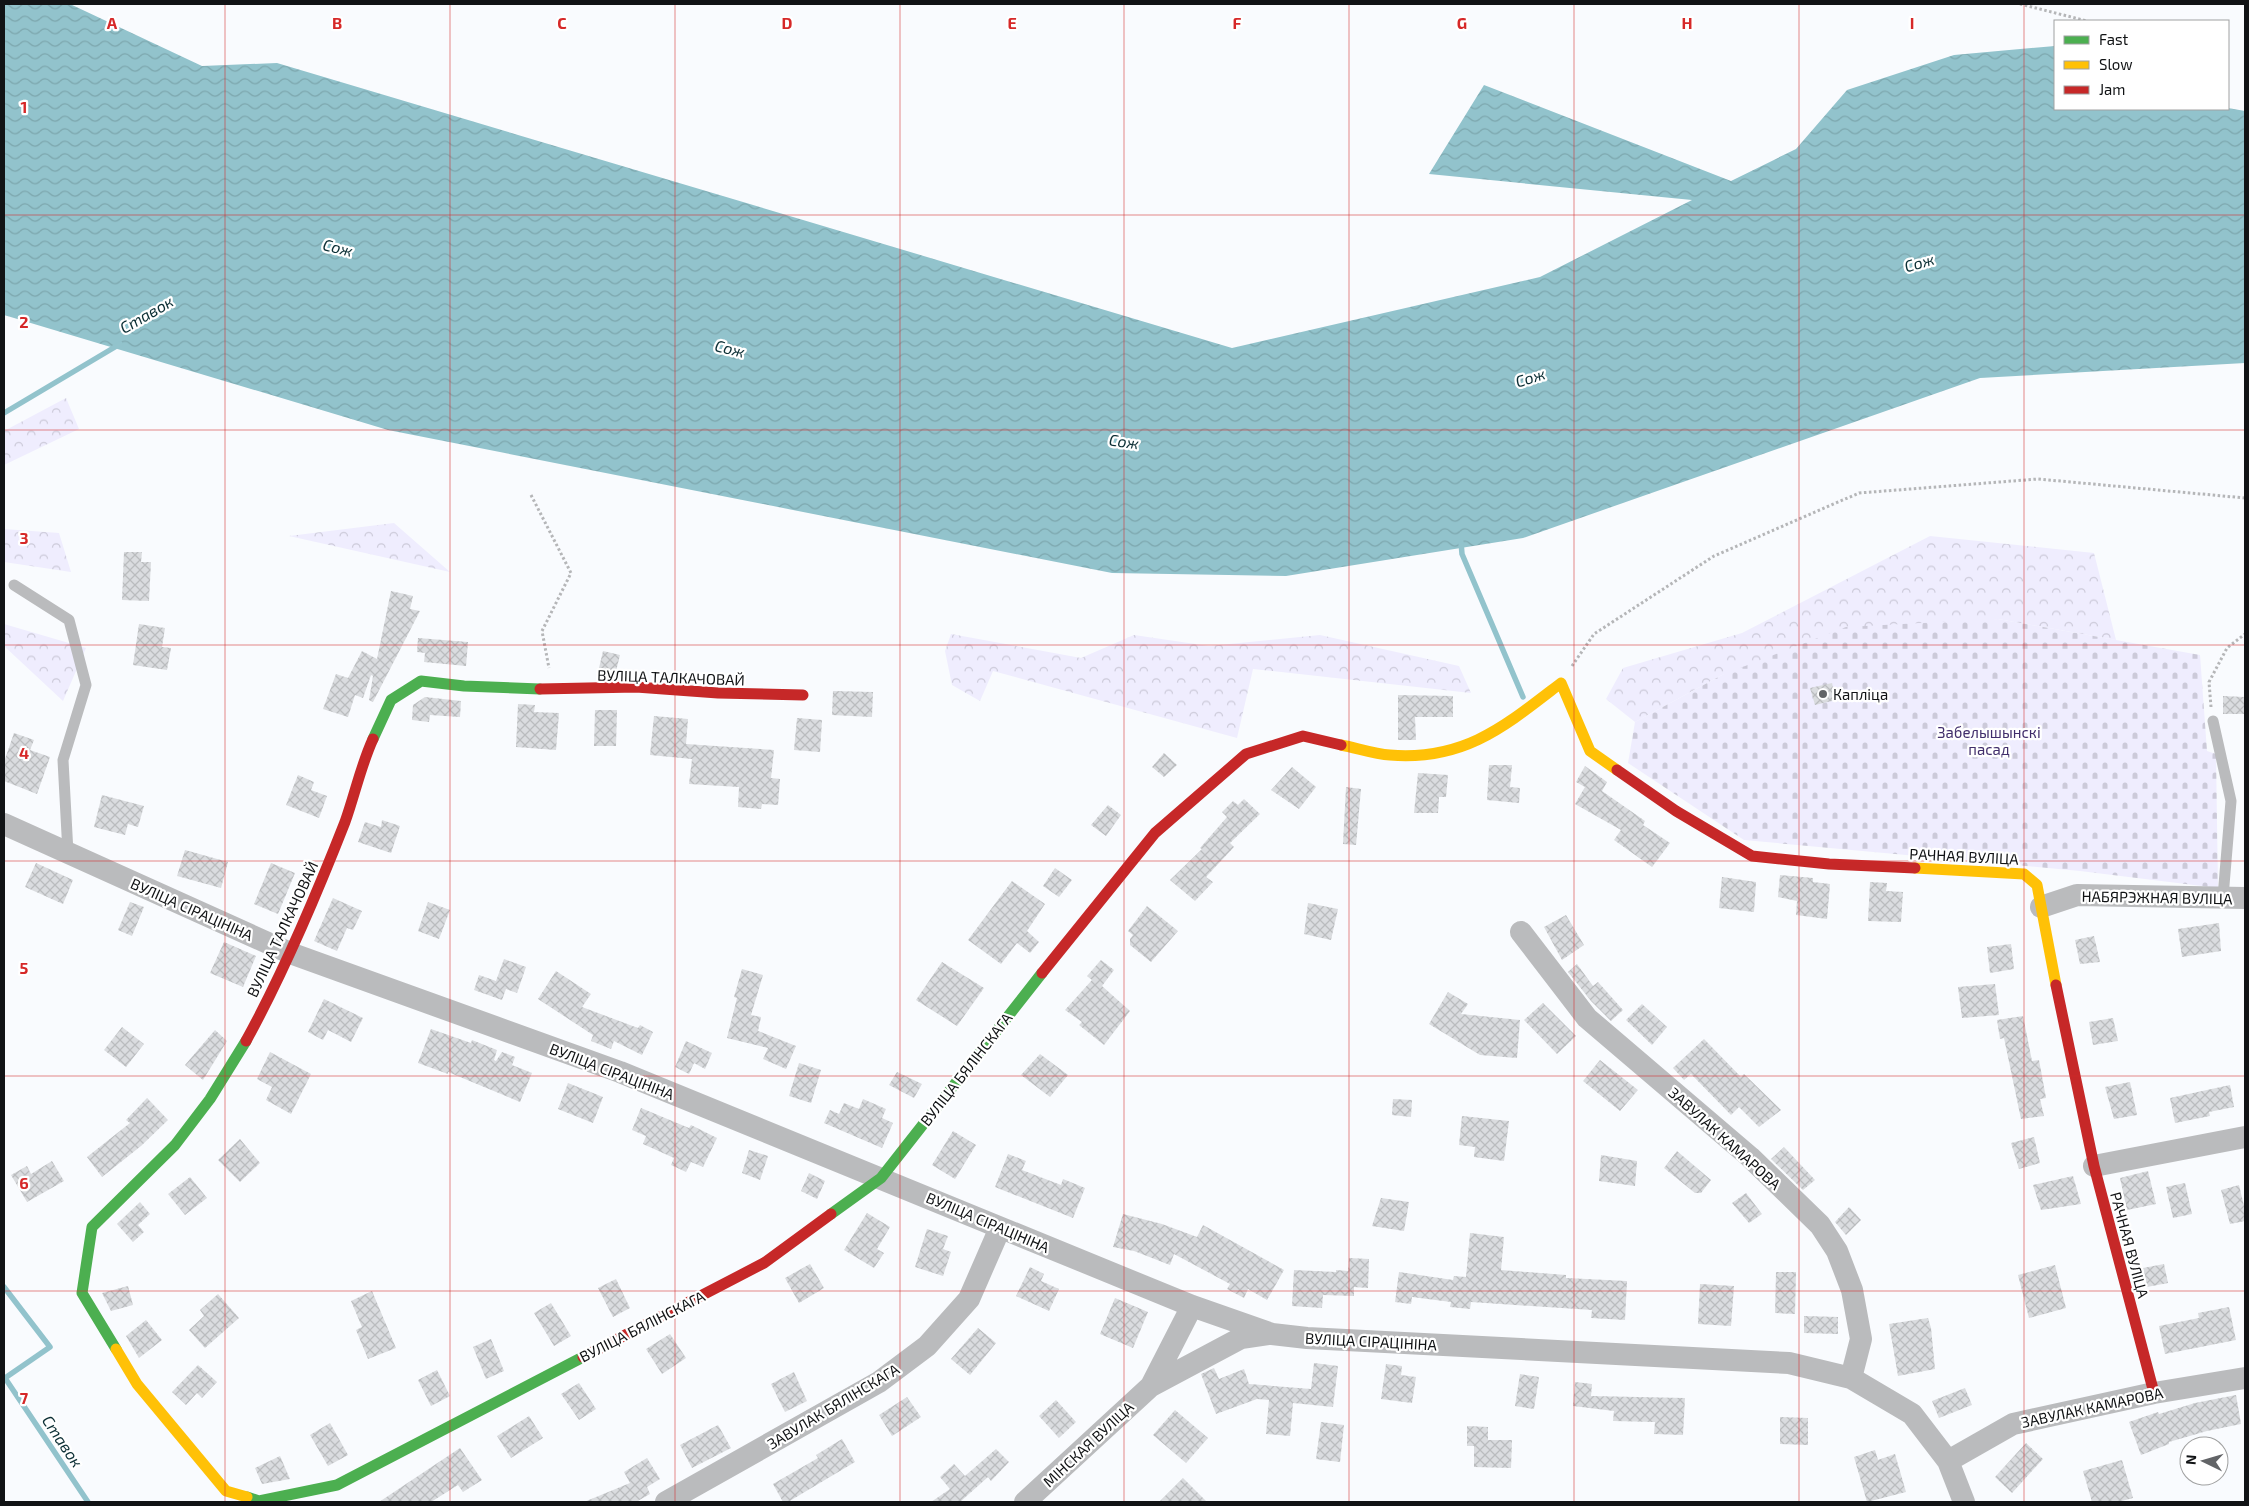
<svg xmlns="http://www.w3.org/2000/svg" width="2249" height="1506" viewBox="0 0 2249 1506" font-family="'Exo 2',sans-serif">
<style>
.forest{fill:url(#forest-crowns)}
.cemetery{fill:url(#cemetery-stones)}
.water{fill:url(#water-waves)}
.lines{fill:none;stroke-linecap:round;stroke-linejoin:round}
.stream{stroke:#92c3cc;stroke-width:5.5}
.building{fill:url(#building-cross-hatch)}
.path{stroke:#b5b6b8;stroke-width:3;stroke-dasharray:2.5 2.5;stroke-linecap:butt}
.lane{stroke:#babbbd;stroke-width:11}
.street{stroke:#babbbd;stroke-width:22}
.fast{stroke:#4caf50;stroke-width:11}
.slow{stroke:#ffc107;stroke-width:11}
.jam{stroke:#c62828;stroke-width:11}
.grid{fill:none;stroke:#d62828;stroke-width:1;stroke-opacity:0.55}
.poi-dot{fill:#626467;stroke:#fff;stroke-width:2}
.labels{text-anchor:middle;dominant-baseline:central;stroke-width:4.5;stroke-linejoin:round;paint-order:stroke}
.street-label{font-size:15px;fill:#111315;stroke:#fff}
.poi-label{font-size:15px;fill:#111315;stroke:#fff;text-anchor:start}
.park-label{font-size:15px;fill:#412e6b;stroke:#fff}
.water-label{font-size:16px;font-style:italic;fill:#0c2f35;stroke:#fff}
.grid-label{font-size:16px;text-anchor:middle;font-weight:bold;fill:#d62828;stroke:#fff;stroke-width:4.5;stroke-linejoin:round;paint-order:stroke}
</style>
<defs>
<pattern id="forest-crowns" width="20" height="18" patternUnits="userSpaceOnUse" patternTransform="scale(1.25)"><rect width="20" height="18" fill="#efedfe"/><path d="M2 6a3 3 0 1 1 6 0M12 15a3 3 0 1 1 6 0" fill="none" stroke="#cccad9"/></pattern>
<pattern id="cemetery-stones" width="16" height="16" patternUnits="userSpaceOnUse" patternTransform="scale(1.25)"><rect width="16" height="16" fill="#efedfe"/><path d="M2 7V4a2 2 0 0 1 4 0v3zM10 15v-3a2 2 0 0 1 4 0v3z" fill="#cccad9"/></pattern>
<pattern id="water-waves" width="16" height="10" patternUnits="userSpaceOnUse" patternTransform="scale(1.25)"><rect width="16" height="10" fill="#92c3cc"/><path d="M0 5q4-4 8 0t8 0" fill="none" stroke="#7da7ae"/></pattern>
<pattern id="building-cross-hatch" width="8" height="8" patternUnits="userSpaceOnUse" patternTransform="scale(1.25)"><rect width="8" height="8" fill="#dadcdf"/><path d="M0 0l8 8M0 8l8-8" fill="none" stroke="#babcbe"/></pattern>
</defs>
<rect width="100%" height="100%" fill="#f9fbfe"/>
<path class="forest" d="M66,398L79,429L4,465V431Z
M394,523L450,572L289,536Z
M4,529L59,533L71,572L4,562Z
M1930,536L2094,553L2116,640L1998,619L1722,675L1635,722L1606,699L1623,668L1742,633Z
M4,624L86,648L63,701L4,646Z
M951,634L1081,658L1134,635L1209,646L1320,635L1459,666L1471,693L1253,669L1237,738L993,671L980,701L952,685L945,651Z"/>
<path class="cemetery" d="M1998,619L2200,655L2207,751L2216,754L2218,888L2080,871L1744,840L1628,763L1635,722L1722,675L1846,627Z"/>
<path class="water" d="M4,4H70L202,66L277,63L1232,348L1540,277L1692,200L1429,174L1484,85L1731,181L1796,149L1847,90L1954,55L2055,46V109L2228,108L2245,111V363L1980,378L1523,538L1286,576L1112,573L388,430L4,315Z"/>
<g class="lines">
<path class="stream" d="M4,413L120,344
M1461,542L1462,554L1523,697
M4,1287L50,1347L5,1378L88,1502"/>
</g>
<path class="building" d="M124,552H142L141,562H151L149,601L122,600Z
M391,591L413,596L410,609L420,611L373,702L369,700L373,676L371,675L363,698L355,695L348,717L323,709L336,674L348,678L362,651L377,659Z
M139,624L165,628L162,647L171,648L167,670L133,665Z
M418,638L468,642L466,666L424,662L425,653L417,652Z
M603,651L620,655L616,671L599,668Z
M1832,683L1836,700L1815,705L1810,688Z
M833,691L873,692L872,717L832,715Z
M1398,695L1453,696V717H1415L1416,740H1398Z
M2223,696L2245,697V714H2223Z
M425,697L461,701L460,717L430,715L429,722L412,720L413,705Z
M518,704L535,705L534,712L559,713L556,750L516,747Z
M595,710H617L616,746H594Z
M654,716L688,719L686,744L774,750L771,778L780,779L778,805L762,804L761,809L738,807L739,787L689,784L692,759L650,755Z
M797,718L822,720L820,752L794,750Z
M14,733L34,740L30,750L50,757L37,794L4,781V762Z
M1164,753L1177,765L1164,777L1152,767Z
M1489,765H1512L1510,787L1520,788L1519,803L1487,800Z
M1585,766L1607,782L1602,791L1645,821L1643,825L1670,843L1652,867L1614,840L1621,830L1575,804L1585,787L1576,782Z
M1292,767L1316,787L1299,809L1271,790Z
M1418,773L1448,775L1446,797H1439L1438,813H1414Z
M298,775L314,782L311,790L327,796L319,818L286,805Z
M1346,787L1361,789L1356,845L1343,844Z
M102,795L144,806L138,827L128,824L125,835L94,827Z
M1244,799L1260,814L1230,843L1234,847L1206,877L1213,882L1195,901L1170,880L1202,849L1200,848L1227,817L1222,812L1233,801L1238,805Z
M1108,805L1121,815L1106,836L1091,825Z
M382,820L400,826L391,853L358,842L365,822L381,827Z
M185,850L228,862L221,888L177,876Z
M36,863L73,880L63,904L25,887Z
M271,863L295,873L278,914L254,904Z
M1055,868L1072,880L1059,897L1043,886Z
M1780,875L1813,878V882L1830,884L1827,919L1796,915L1797,901L1778,897Z
M1722,877L1756,882L1754,912L1719,908Z
M1012,881L1045,904L1027,931L1039,942L1030,953L1017,943L1001,964L968,940Z
M1870,882L1887,883L1886,891L1903,892L1901,922L1868,921Z
M333,898L362,911L353,930L347,928L337,951L314,941Z
M130,902L144,907L132,936L118,930Z
M428,902L450,910L439,939L418,931Z
M1308,903L1338,909L1331,940L1304,934Z
M1147,906L1178,931L1151,962L1130,945V939L1133,935L1128,931Z
M1566,915L1584,945L1562,960L1544,927Z
M2219,923L2221,951L2182,957L2178,929Z
M2094,936L2100,962L2080,964L2075,940Z
M224,942L256,956L243,987L210,973Z
M2011,944L2014,969L1990,973L1987,947Z
M504,959L526,967L517,993L506,989L502,1000L474,990L479,975L496,981Z
M1101,960L1114,970L1102,986L1130,1011L1104,1045L1079,1025L1082,1022L1065,1010L1092,980L1087,976Z
M942,962L984,988L957,1026L916,1000Z
M1577,964L1593,986L1598,982L1623,1010L1611,1021L1591,1001L1568,972Z
M742,969L763,975L751,1015L761,1017L758,1031L796,1046L786,1069L763,1059L768,1048L727,1038L737,998L734,997Z
M556,971L591,994L582,1007L638,1028L640,1025L653,1032L642,1055L614,1041L611,1049L591,1041L593,1035L538,999Z
M1995,984L1999,1015L1962,1018L1958,987Z
M1448,992L1468,1004L1461,1014L1520,1020L1517,1058L1480,1055L1429,1024Z
M324,999L363,1018L351,1042L328,1030L323,1040L308,1032Z
M1543,1003L1576,1036L1557,1054L1524,1020Z
M1642,1004L1667,1027L1652,1045L1626,1020Z
M2023,1016L2032,1061L2039,1060L2046,1098L2040,1099L2044,1116L2021,1119L2004,1038L2000,1039L1997,1020Z
M2113,1018L2118,1041L2093,1045L2089,1022Z
M122,1027L144,1044L126,1067L104,1050Z
M431,1029L471,1043L472,1040L497,1050L494,1060L496,1061L502,1052L515,1057L512,1065L532,1073L520,1102L448,1072V1074L418,1063Z
M215,1030L227,1041L203,1080L185,1065Z
M1704,1039L1741,1077L1744,1074L1781,1110L1759,1127L1739,1107L1731,1115L1691,1074L1684,1080L1673,1068Z
M686,1041L712,1053L705,1069L694,1063L689,1074L675,1067Z
M270,1052L311,1074L291,1114L266,1100L272,1087L257,1079Z
M1040,1054L1068,1075L1050,1097L1021,1075Z
M1600,1060L1638,1090L1620,1111L1583,1081Z
M799,1063L821,1070L811,1103L789,1096Z
M897,1072L922,1084L914,1098L889,1085Z
M2130,1082L2137,1115L2114,1119L2105,1087Z
M568,1083L603,1097L593,1123L558,1109Z
M2230,1085L2234,1107L2209,1112L2210,1116L2175,1123L2170,1098Z
M147,1098L168,1120L141,1146L102,1177L87,1157L130,1123L126,1120Z
M863,1099L886,1109L882,1118L893,1123L882,1148L824,1123L830,1110L839,1114L844,1103L859,1109Z
M1393,1099L1412,1100L1411,1117L1392,1115Z
M641,1108L689,1128L691,1125L717,1138L703,1167L691,1162L686,1172L671,1165L674,1158L643,1144L646,1136L632,1130Z
M1462,1116L1509,1121L1504,1161L1474,1157L1475,1147L1459,1145Z
M953,1131L976,1145L955,1179L932,1165Z
M2034,1137L2040,1163L2019,1169L2011,1143Z
M240,1139L260,1163L240,1182L218,1160Z
M1784,1147L1815,1180L1803,1190L1771,1159Z
M749,1150L768,1156L760,1180L742,1173Z
M1677,1151L1711,1180L1701,1193H1695L1664,1168Z
M1008,1154L1026,1161L1022,1170L1061,1185L1063,1179L1085,1188L1073,1218L995,1187Z
M1601,1155L1637,1161L1635,1186L1599,1181Z
M52,1161L64,1181L27,1202L11,1175L27,1166L31,1174Z
M2148,1171L2156,1204L2127,1210L2120,1178Z
M809,1173L825,1181L817,1199L801,1191Z
M2073,1176L2081,1204L2041,1210L2033,1185Z
M190,1177L207,1198L185,1215L168,1194Z
M2185,1183L2192,1214L2173,1218L2166,1187Z
M2239,1185L2245,1210V1221L2230,1224L2221,1190Z
M1746,1193L1762,1214L1749,1223L1732,1203Z
M1381,1198L1409,1202L1404,1231L1372,1226Z
M140,1202L150,1214L138,1225L144,1232L133,1242L117,1224Z
M1849,1207L1861,1220L1846,1235L1835,1222Z
M867,1213L890,1227L877,1249L884,1253L874,1268L844,1250Z
M1123,1214L1162,1224L1197,1237L1203,1225L1284,1270L1267,1300L1248,1289L1244,1298L1227,1289L1230,1284L1174,1254L1170,1265L1134,1251L1113,1247Z
M927,1229L948,1236L943,1249L951,1252L943,1276L915,1267Z
M1470,1233L1504,1237L1501,1270L1566,1275V1278L1627,1281L1625,1320L1591,1318L1592,1310L1471,1302L1470,1309L1450,1307L1451,1302L1412,1297L1411,1304L1395,1302L1399,1272L1453,1280L1454,1276L1466,1277Z
M1349,1258L1369,1259L1368,1288L1354,1287V1296L1323,1295L1322,1308L1292,1306L1294,1270L1336,1272V1270L1348,1271Z
M810,1264L824,1288L799,1303L785,1278Z
M2164,1264L2168,1283L2147,1287L2143,1268Z
M2055,1265L2066,1308L2029,1318L2018,1275Z
M1030,1267L1044,1274L1041,1281L1059,1289L1049,1311L1016,1296Z
M1776,1272H1796L1795,1314L1775,1313Z
M616,1279L630,1308L613,1317L598,1288Z
M1700,1284L1734,1286L1731,1326L1698,1324Z
M128,1286L133,1305L111,1311L102,1293Z
M372,1291L396,1348L368,1359L356,1330L362,1327L351,1301Z
M218,1294L239,1318L205,1348L189,1330L204,1316L200,1310Z
M1115,1298L1148,1312L1133,1348L1100,1334Z
M551,1303L571,1336L554,1346L534,1313Z
M2229,1307L2236,1340L2165,1354L2159,1326L2199,1318L2198,1313Z
M1804,1316L1838,1317V1334L1804,1333Z
M1928,1318L1931,1328L1935,1369L1898,1376L1889,1324Z
M146,1320L162,1340L139,1358L126,1336Z
M978,1328L996,1343L970,1375L951,1359Z
M670,1334L686,1358L662,1374L646,1349Z
M491,1339L504,1371L486,1379L473,1347Z
M1314,1363L1338,1366L1333,1407L1293,1403L1290,1436L1266,1434L1269,1400L1257,1399L1216,1414L1201,1374L1214,1368L1219,1379L1244,1369L1249,1384L1311,1389Z
M1386,1364L1402,1366L1401,1375L1416,1377L1412,1403L1381,1399Z
M198,1365L217,1382L202,1398L197,1393L186,1405L172,1392Z
M437,1370L450,1396L431,1406L418,1380Z
M794,1372L807,1401L785,1412L771,1384Z
M1520,1374L1539,1377L1534,1409L1515,1406Z
M1575,1382L1592,1384L1591,1396L1685,1398L1683,1435L1654,1434L1655,1422L1613,1421L1614,1411L1573,1406Z
M579,1383L596,1409L579,1420L561,1394Z
M1965,1388L1972,1405L1939,1418L1932,1401Z
M2236,1395L2241,1424L2207,1431L2169,1442V1444L2141,1455L2129,1422L2158,1412L2159,1414L2195,1403Z
M907,1397L921,1417L892,1436L879,1415Z
M1056,1400L1076,1422L1059,1438L1039,1416Z
M1175,1410L1208,1438L1186,1463L1153,1435Z
M529,1416L543,1438L511,1458L497,1436Z
M1780,1417L1808,1418V1445L1780,1444Z
M1321,1422L1344,1425L1340,1462L1316,1459Z
M330,1423L348,1455L328,1466L310,1435Z
M718,1425L731,1448L692,1468L680,1445Z
M1467,1426L1488,1427V1440H1512L1511,1468L1474,1467V1446H1467Z
M842,1439L855,1462L788,1502H783L773,1484L818,1458L816,1455Z
M2026,1443L2043,1459L2012,1493L1995,1477Z
M460,1448L482,1480L463,1492L458,1485L431,1502H379Z
M996,1449L1009,1462L991,1481L988,1477L960,1502H931L950,1489L940,1477L954,1464L965,1476Z
M1875,1450L1878,1460L1895,1454L1906,1492L1867,1502L1854,1457Z
M280,1456L290,1479L262,1484L255,1468Z
M647,1458L660,1479L647,1487L650,1494L636,1502H584L630,1483L624,1472Z
M2122,1460L2133,1498L2118,1502H2092L2083,1471Z
M1183,1478L1207,1502H1159Z"/>
<g class="lines">
<path class="path" d="M2020,4L2087,21
M531,495L571,573L542,631L549,668
M1572,666L1594,634L1714,556L1859,493L2038,479L2245,498
M2211,707L2209,682L2227,648L2245,634"/>
<path class="lane" d="M14,585L69,620L86,685L63,760L68,853
M2213,721L2231,801L2223,897"/>
<path class="street" d="M4,824L290,953L620,1072L1192,1306L1272,1334L1307,1338L1789,1363L1851,1378L1912,1414L1948,1461L1964,1502
M2041,907L2077,895L2245,898
M1521,932L1587,1018L1750,1157L1820,1225L1837,1251L1852,1290L1861,1339L1851,1378
M2094,1166L2245,1137
M1151,1386L1241,1338L1268,1334
M1948,1461L2013,1424L2154,1393L2245,1378
M666,1502L879,1382L927,1346L969,1299L1000,1228
M1025,1502L1151,1386L1192,1306"/>
<path class="fast" d="M373,739L391,700L421,681L464,686L540,689
M831,1214L881,1178L1042,973
M116,1349L82,1293L92,1227L175,1145L210,1099L246,1041
M247,1497L259,1501L337,1485L583,1357"/>
<path class="slow" d="M1341,745C1357,748 1374,754 1390,755C1465,761 1505,726 1561,683L1590,751L1617,770
M1915,868L2024,874L2037,885L2056,985
M116,1349L137,1384L226,1491L247,1497"/>
<path class="jam" d="M540,689L636,687L718,693L803,695
M1617,770L1676,811L1752,856L1829,864L1915,868
M1042,973L1155,833L1246,754L1303,736L1341,745
M2056,985L2094,1166L2154,1393
M246,1041C285,970 316,896 345,822C355,794 361,765 373,739
M583,1357L764,1263L831,1214"/>
</g>
<path class="grid" d="M225,4V1502M450,4V1502M675,4V1502M900,4V1502M1124,4V1502M1349,4V1502M1574,4V1502M1799,4V1502M2024,4V1502M4,215H2245M4,430H2245M4,645H2245M4,861H2245M4,1076H2245M4,1291H2245"/>
<circle class="poi-dot" cx="1823" cy="694" r="5"/>
<g class="labels">
<g class="street-label">
<text transform="translate(671 677) rotate(2)">ВУЛІЦА ТАЛКАЧОВАЙ</text>
<text transform="translate(1964 856) rotate(3)">РАЧНАЯ ВУЛІЦА</text>
<text transform="translate(2157 897) rotate(1)">НАБЯРЭЖНАЯ ВУЛІЦА</text>
<text transform="translate(192 909) rotate(24)">ВУЛІЦА СІРАЦІНІНА</text>
<text transform="translate(282 929) rotate(-65)">ВУЛІЦА ТАЛКАЧОВАЙ</text>
<text transform="translate(966 1069) rotate(-52)">ВУЛІЦА БЯЛІНСКАГА</text>
<text transform="translate(612 1071) rotate(21)">ВУЛІЦА СІРАЦІНІНА</text>
<text transform="translate(1725 1138) rotate(42)">ЗАВУЛАК КАМАРОВА</text>
<text transform="translate(988 1222) rotate(23)">ВУЛІЦА СІРАЦІНІНА</text>
<text transform="translate(2130 1245) rotate(75)">РАЧНАЯ ВУЛІЦА</text>
<text transform="translate(642 1326) rotate(-27)">ВУЛІЦА БЯЛІНСКАГА</text>
<text transform="translate(1371 1341) rotate(3)">ВУЛІЦА СІРАЦІНІНА</text>
<text transform="translate(833 1406) rotate(-31)">ЗАВУЛАК БЯЛІНСКАГА</text>
<text transform="translate(2092 1407) rotate(-12)">ЗАВУЛАК КАМАРОВА</text>
<text transform="translate(1088 1444) rotate(-43)">МІНСКАЯ ВУЛІЦА</text>
</g>
<g class="poi-label">
<text x="1833" y="694">Капліца</text>
</g>
<g class="park-label">
<text x="1989" y="732">Забелышынскі<tspan x="1989" dy="17">пасад</tspan></text>
</g>
<g class="water-label">
<text transform="translate(338 247) rotate(14)">Сож</text>
<text transform="translate(1919 262) rotate(-16)">Сож</text>
<text transform="translate(146 314) rotate(-30)">Ставок</text>
<text transform="translate(730 348) rotate(14)">Сож</text>
<text transform="translate(1530 377) rotate(-17)">Сож</text>
<text transform="translate(1124 441) rotate(8)">Сож</text>
<text transform="translate(63 1441) rotate(56)">Ставок</text>
</g>
</g>
<g class="grid-label">
<text x="112" y="29">A</text>
<text x="337" y="29">B</text>
<text x="562" y="29">C</text>
<text x="787" y="29">D</text>
<text x="1012" y="29">E</text>
<text x="1237" y="29">F</text>
<text x="1462" y="29">G</text>
<text x="1687" y="29">H</text>
<text x="1912" y="29">I</text>
<text x="24" y="113">1</text>
<text x="24" y="328">2</text>
<text x="24" y="544">3</text>
<text x="24" y="759">4</text>
<text x="24" y="974">5</text>
<text x="24" y="1189">6</text>
<text x="24" y="1404">7</text>
</g>
<rect width="2249" height="1506" fill="none" stroke="#111315" stroke-width="10"/>
<rect x="2054" y="20" width="175" height="90" fill="#ffffff" stroke="#a0a1a1"/>
<rect x="2064" y="36" width="25" height="8" fill="#4caf50" stroke="#a0a1a1"/>
<text x="2099" y="45" font-size="15" fill="#111315">Fast</text>
<rect x="2064" y="61" width="25" height="8" fill="#ffc107" stroke="#a0a1a1"/>
<text x="2099" y="70" font-size="15" fill="#111315">Slow</text>
<rect x="2064" y="86" width="25" height="8" fill="#c62828" stroke="#a0a1a1"/>
<text x="2099" y="95" font-size="15" fill="#111315">Jam</text>
<g transform="translate(2204 1461) rotate(275)"><circle r="24" fill="#ffffff" stroke="#a0a1a1"/>
<path d="M0-4L9 19L0 12L-9 19Z" fill="#626467"/>
<text y="-8" font-size="14" font-weight="bold" text-anchor="middle" fill="#111315">N</text>
</g>
</svg>
